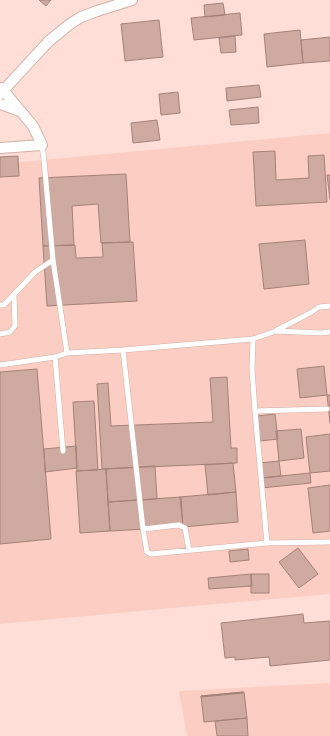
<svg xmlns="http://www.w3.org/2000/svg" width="330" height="736" viewBox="0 0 330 736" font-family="Inter,sans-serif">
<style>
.built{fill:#fccdc2}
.building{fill:#cfaaa1;stroke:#a58279}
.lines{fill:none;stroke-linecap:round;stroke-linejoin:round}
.lane-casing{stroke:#d4afa6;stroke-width:6}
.street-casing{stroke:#d4afa6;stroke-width:12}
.lane{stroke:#fff;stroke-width:5}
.street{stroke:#fff;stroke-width:10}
</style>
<rect width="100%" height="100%" fill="#feded7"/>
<path class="built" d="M330,133V594L161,609L0,624V164Z
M330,683V736H187L179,691Z"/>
<path class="building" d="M39,0H51L46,6Z
M223,3L225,15L205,17L204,5Z
M240,13L242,35L194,40L191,18Z
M159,20L163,57L125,61L121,24Z
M300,30L303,63L267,67L264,34Z
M235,36L236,52L221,53L219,38Z
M330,37V61L303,63L301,40Z
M259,85L261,97L227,101L226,88Z
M178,92L180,113L161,115L159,94Z
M258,107L259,123L231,125L229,110Z
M157,120L160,140L133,143L131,123Z
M275,151L276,180L309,178L308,156L324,155L327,202L256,206L253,152Z
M18,156L19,176L0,177V157Z
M126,174L130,242L101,243L98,204L72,206L74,245L43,246L39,178Z
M327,175H330V199Z
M305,240L309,284L264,289L259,244Z
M133,242L137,301L47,306L43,246L75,245L76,258L103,257L102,243Z
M324,366L327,395L300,398L297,369Z
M37,369L51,539L0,544V372Z
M227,377L231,448H237V463L102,469L97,384L108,383L111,426L213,422L210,378Z
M327,395H330V423Z
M94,401L98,470L77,471L73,402Z
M275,414L278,439L260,441L257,416Z
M301,429L304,458L279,461L276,431Z
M330,434V471L310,473L306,437Z
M76,446L77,468L45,472L44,449Z
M279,461L281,476L261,478L259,463Z
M233,463L236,492L208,495L205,465Z
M155,466L157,499L108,502L106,469Z
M106,469L110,531L80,533L76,471Z
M310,473L311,483L261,488V478Z
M330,485V531L313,533L308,488Z
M236,492L238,522L183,527L180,497Z
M181,497L183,527L110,531L108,502Z
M298,548L318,574L299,588L279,562Z
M248,549L249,560L230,562L229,551Z
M251,574H269V593H251Z
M251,574L252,586L209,589L208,578Z
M303,614L304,623L330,621V660L270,666L269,657L235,660V657L225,658L221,623Z
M243,692V693L201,697V696Z
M244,692L247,718L204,722L201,696Z
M247,718L248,736H217L215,721Z"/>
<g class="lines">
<g class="lane-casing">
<path id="lane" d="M42,145L44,160L53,260L67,353
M0,305H4L35,272L53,260
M277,330L310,313L319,307L330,306
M0,334L10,332L15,326L14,294
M253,339L252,369L255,411L267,543
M123,350L143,529L147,552L151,554L267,543L330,542
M55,357L63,451
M0,365L55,357L67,353L123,350L253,339L276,331L321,333L330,332
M255,411L327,409
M143,529L179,525L185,528L189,550"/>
</g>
<g class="street-casing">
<path id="street" d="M0,88L3,90L33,126L42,145L0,148
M0,94L49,41L70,24L81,17L97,11L132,0
M0,104L20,111"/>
</g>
<use href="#lane" class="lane"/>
<use href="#street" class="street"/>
</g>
</svg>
